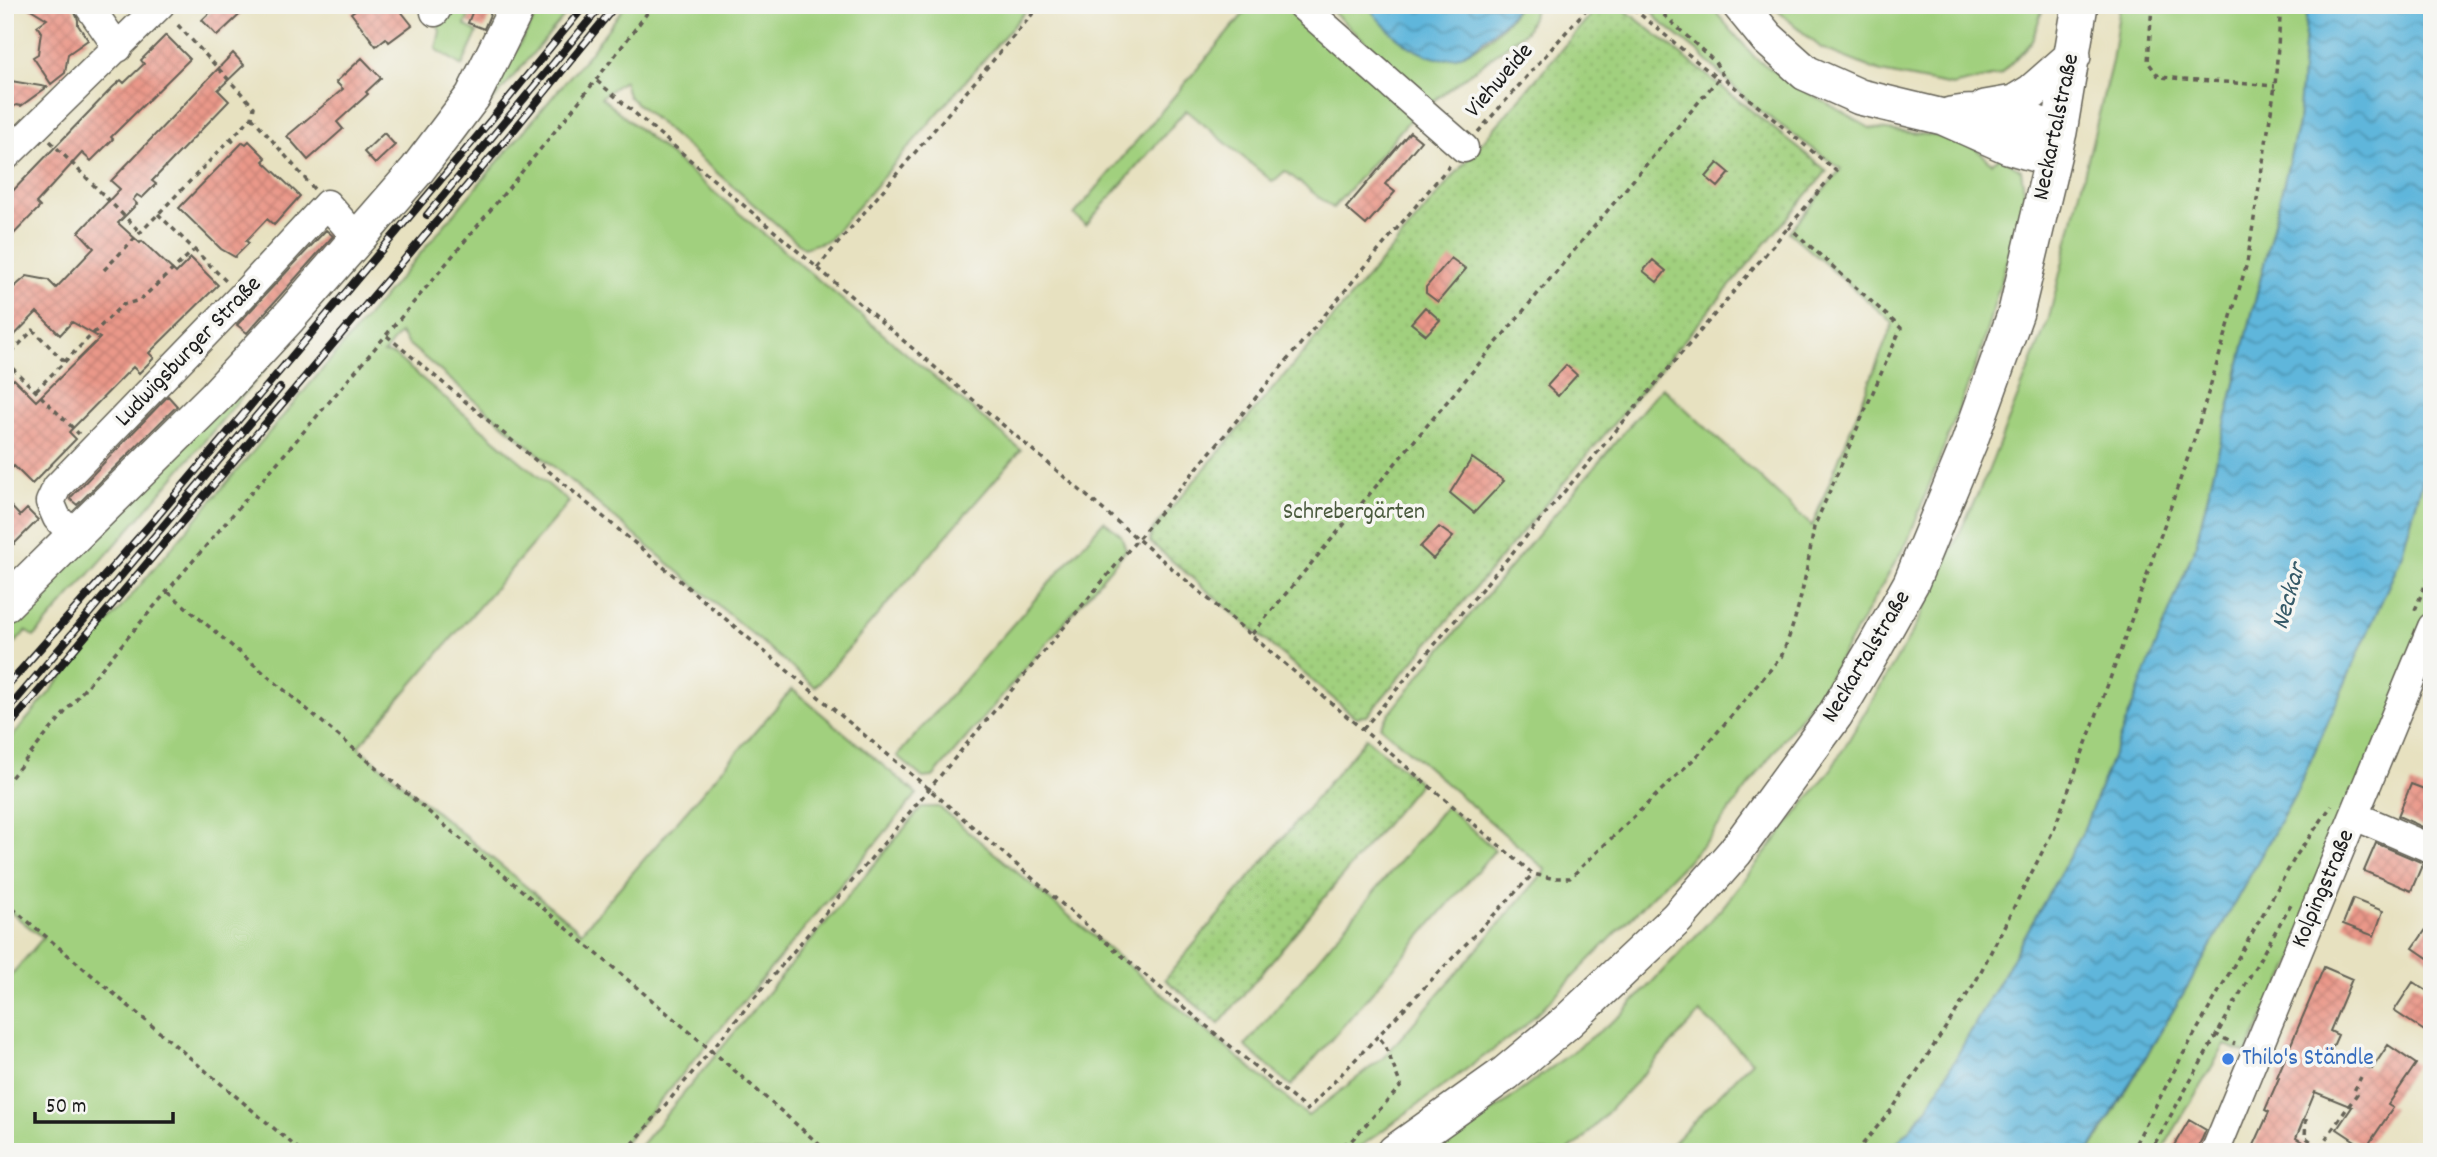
<svg xmlns="http://www.w3.org/2000/svg" width="2437" height="1157" viewBox="0 0 2437 1157" font-family="Dekko,sans-serif">
<style>
.grass{fill:#a1d07e;stroke:#5e764d;stroke-width:2}
.garden{fill:url(#garden-dots);stroke:#5e764d;stroke-width:2}
.water{fill:url(#water-waves);stroke:#3d697c;stroke-width:2}
.building{fill:url(#building-cross-hatch)}
.lines{fill:none;stroke-linecap:round;stroke-linejoin:round}
.minor-casing{stroke:#636155;stroke-width:31}
.major-casing{stroke:#636155;stroke-width:38}
.path{stroke:#636155;stroke-width:3.5;stroke-dasharray:5 5;stroke-linecap:butt}
.minor{stroke:#fff;stroke-width:28}
.major{stroke:#fff;stroke-width:35}
.rail-casing{stroke:#1c1c1c;stroke-width:8}
.rail{stroke:#f6f6f2;stroke-width:5;stroke-dasharray:16;stroke-linecap:butt}
.shop-dot{fill:#3f7fe0;stroke:#f6f6f2;stroke-width:2.5}
.labels{text-anchor:middle;dominant-baseline:central;stroke-width:7;stroke-linejoin:round;paint-order:stroke}
.street-label{font-size:24px;fill:#1c1c1c;stroke:#f6f6f2}
.park-label{font-size:24px;fill:#4b5b3e;stroke:#f6f6f2}
.shop-label{font-size:24px;fill:#366cbe;stroke:#f6f6f2;text-anchor:start}
.water-label{font-size:26px;font-style:italic;fill:#365a68;stroke:#f6f6f2}
</style>
<defs>
<pattern id="garden-dots" width="8" height="8" patternUnits="userSpaceOnUse" patternTransform="scale(1.75)"><rect width="8" height="8" fill="#a1d07e"/><path d="M2 2h.1M6 6h.1" fill="none" stroke="#8ab26c" stroke-width="1.8" stroke-linecap="round"/></pattern>
<pattern id="water-waves" width="16" height="10" patternUnits="userSpaceOnUse" patternTransform="scale(1.75)"><rect width="16" height="10" fill="#5eb6db"/><path d="M0 5q4-4 8 0t8 0" fill="none" stroke="#4d93b1"/></pattern>
<pattern id="building-cross-hatch" width="8" height="8" patternUnits="userSpaceOnUse" patternTransform="scale(1.75)"><rect width="8" height="8" fill="#ea9889"/><path d="M0 0l8 8M0 8l8-8" fill="none" stroke="#c88276"/></pattern>
</defs>
<rect width="100%" height="100%" fill="#f6f6f2"/>
<filter id="ink" filterUnits="userSpaceOnUse"><feTurbulence type="fractalNoise" baseFrequency=".0143" numOctaves="2"/><feDisplacementMap in="SourceGraphic" scale="14" xChannelSelector="R" yChannelSelector="G"/><feConvolveMatrix kernelMatrix="1 2 1 2 8 2 1 2 1" color-interpolation-filters="sRGB"/></filter>
<filter id="wash" filterUnits="userSpaceOnUse"><feTurbulence type="fractalNoise" baseFrequency=".00686" numOctaves="4" result="noise"/><feDisplacementMap in="SourceGraphic" scale="28" xChannelSelector="R" yChannelSelector="G"/><feGaussianBlur stdDeviation="1.57" result="paint"/><feColorMatrix in="noise" values="0 0 0 0 0 0 0 0 0 0 0 0 0 0 0 0 0 1.4 0 .05"/><feComposite in="paint" operator="in"/></filter>
<g filter="url(#wash)">
<rect width="100%" height="100%" fill="#e7e1c0"/>
<path class="grass" d="M445,5H473L465,25L477,33L462,66L436,49L440,31L436,21Z
M540,5H574L145,511L34,637L26,631L5,654V624L175,455L480,112L540,9Z
M626,5H1031L829,240L804,248L628,96L624,81L601,97L1021,450L815,687L407,343L400,333L384,353L394,355L569,502L358,747L581,932L792,689L917,794L617,1152H5V982L43,938L5,908V745L588,55Z
M1251,5H1289L1415,114L1333,208L1285,171L1273,182L1186,110L1086,225L1074,215Z
M1325,5H1368C1419,74 1469,75 1520,5H1537L1526,31L1432,102Z
M1648,5H1712L1718,15L1756,59L1802,89L1870,128L1937,136L1975,148L1992,163L2001,157L2021,170L2025,196L1980,354L1908,540L1826,683L1709,838L1524,1027L1353,1152H635L922,807H939L1308,1116L1384,1057L1546,870L1380,726L1432,660L1662,387L1812,526L1893,323L1789,232L1841,169L1751,104L1697,51L1659,21Z
M1771,5H2044L2032,41L2000,75L1952,86L1881,72L1821,48Z
M2120,5H2307L2298,124L2196,544L2082,836L1927,1109L1889,1152H1664L1752,1061L1700,1013L1580,1142L1565,1152H1433L1506,1102L1621,1015L1722,908L1832,768L1915,628L1987,474L2049,318L2112,61Z
M2432,447V666L2370,809L2246,1053L2225,1045L2161,1152H2090L2199,967L2297,791L2400,560Z
M1104,521L1121,535L1126,550L933,777L923,778L897,756Z
M1446,806L1495,850L1291,1086L1245,1046Z"/>
<path class="garden" d="M1599,5H1619L1827,171L1367,716L1355,717L1150,542L1151,532Z
M1366,738L1420,783L1219,1024L1165,979Z"/>
<path class="water" d="M1367,5H1518C1510,18 1500,27 1488,36C1480,43 1470,51 1461,55C1427,71 1385,30 1367,5Z
M2307,5H2432V447L2400,560L2297,791L2199,967L2089,1152H1889L1927,1109L2081,836L2196,544L2298,124Z"/>
<g id="blocks">
<path class="building" d="M24,5H72L78,20V25L88,40L68,54L65,73L51,84L33,57L38,54L41,32L37,26L47,19Z
M218,5H250L217,36L202,20Z
M362,5H396L412,25L389,42L386,38L376,46L351,13Z
M475,5H494L484,29L468,23Z
M166,35L190,59L111,137L113,139L91,161L82,153L36,203L40,207L5,243V199L113,87L121,80L124,83L144,64L141,60Z
M233,53L244,65L218,90L229,101L152,181L156,184L142,198L137,195L133,200L137,204L118,223L140,243L142,241L176,273L191,258L218,285L149,353L154,358L139,373L133,367L69,432L76,439L32,484L14,466L5,475V388L14,379L36,401L100,338L72,322L60,335L37,312L5,345V295L27,276L48,280L56,288L94,248L79,232L120,189L111,181Z
M362,58L381,78L366,92L368,94L337,122L343,129L308,160L287,136L343,89L336,82Z
M5,80L47,87L21,106L16,105L5,113Z
M1410,132L1421,141L1385,184L1395,192L1366,225L1346,208Z
M384,133L395,145L375,164L364,152Z
M249,141L266,158L263,161L300,196L274,225L267,219L246,241L249,243L235,257L221,249L179,208L243,142L246,144Z
M1718,163L1730,173L1718,187L1706,177Z
M326,230L333,236L247,333L237,325Z
M1451,258L1466,269L1438,302L1426,293V287Z
M1653,260L1666,271L1657,282L1643,271Z
M1425,307L1440,320L1426,335L1411,323Z
M1566,365L1577,375L1558,396L1547,386Z
M168,396L177,406L77,505L70,499L71,497Z
M1472,458L1504,481L1474,513L1450,493Z
M5,500L20,516L27,509L38,520L14,544L5,535Z
M1439,527L1453,537L1433,559L1420,547Z
M2411,784L2432,792V816L2427,829L2398,816Z
M2376,843L2423,863L2411,891L2364,871Z
M2353,899L2383,911L2374,936L2343,924Z
M2432,921V961L2413,948Z
M2324,967L2352,979L2330,1031L2338,1035L2330,1053L2372,1069L2388,1045L2416,1064L2388,1105L2393,1108L2366,1148L2337,1129L2352,1107L2315,1092L2296,1138L2319,1152H2251L2269,1112L2265,1110L2279,1078L2277,1077Z
M2413,982L2432,994V1036L2394,1011Z
M2189,1120L2206,1130L2202,1139L2195,1152H2170Z"/>
</g>
</g>
<g filter="url(#ink)">
<use href="#blocks" fill-opacity="0" stroke="#636155" stroke-width="2"/>
<g class="lines">
<g class="minor-casing">
<path id="minor" d="M88,5L118,48
M1301,5L1464,148
M435,12L439,5
M5,157L160,5
M75,536L57,518L50,502L57,487L242,296L327,204L357,238
M2355,816L2432,849
M2215,1152L2432,627"/>
</g>
<g class="major-casing">
<path id="major" d="M1740,5L1767,38L1806,73L1860,97L1943,117L2008,146L2052,159
M1985,108L2014,103L2032,92L2073,56
M1951,115C1992,107 2021,117 2059,132
M5,604L216,396L289,317L417,170L473,96L518,5
M1395,1152L1506,1073L1568,1021L1677,918L1735,852L1835,715L1874,649L1911,583L1969,443L2016,312L2059,132L2080,5"/>
</g>
<path class="path" d="M2152,5L2148,62L2159,77L2275,86
M597,81L1533,874L1551,878H1570L1699,754L1781,657C1799,616 1807,571 1814,527L1901,328L1789,227
M252,117L314,189
M1478,132L1590,5
M230,139L237,145
M50,141L140,232
M158,214L226,281
M817,268L1040,5
M104,270L252,117L254,107L175,22
M387,336L929,789L1114,949L1307,1110L1533,874
M5,361L79,434
M5,369L9,365L8,356L33,330L65,362
M36,390L122,305L140,300L193,251
M168,592L711,1050L828,1152
M2415,610L2432,568
M1252,634L1718,79L1629,5
M1363,729L1836,171L1725,79L1715,62L1653,5
M5,785C160,595 323,413 479,224C538,152 598,80 653,5
M5,902L302,1152
M2215,1034L2235,1044
M2306,1119L2305,1137L2326,1152
M2320,1147L2357,1094L2354,1091L2361,1077
M626,1152L1450,165
M1324,1152L1351,1141L1401,1086L1385,1045L1377,1035
M1856,1152L1893,1108L1976,981L2054,829L2120,652L2195,437L2247,263L2275,86L2281,5
M2131,1152L2181,1058L2296,856L2332,805
M2150,1152L2291,904"/>
<use href="#minor" class="minor"/>
<use href="#major" class="major"/>
<g class="rail-casing">
<path id="rail" d="M427,215L602,5
M5,688L155,519L490,121L585,5
M5,713L280,388
M5,731L509,136L616,5"/>
</g>
<use href="#rail" class="rail"/>
</g>
</g>
<circle class="shop-dot" cx="2228" cy="1059" r="7"/>
<g class="labels">
<g class="street-label">
<text transform="translate(1500 81) rotate(-49)">Viehweide</text>
<text transform="translate(2057 127) rotate(-78)">Neckartalstraße</text>
<text transform="translate(189 352) rotate(-46)">Ludwigsburger Straße</text>
<text transform="translate(1867 657) rotate(-59)">Neckartalstraße</text>
<text transform="translate(2324 889) rotate(-67)">Kolpingstraße</text>
</g>
<g class="park-label">
<text x="1354" y="513">Schrebergärten</text>
</g>
<g class="shop-label">
<text x="2242" y="1059">Thilo's Ständle</text>
</g>
<g class="water-label">
<text transform="translate(2290 597) rotate(-74)">Neckar</text>
</g>
</g>
<rect width="2437" height="1157" fill="none" stroke="#f6f6f2" stroke-width="28"/>
<path d="M35 1112v10h138v-10" fill="none" stroke="#1c1c1c" stroke-width="3.5"/>
<text x="46" y="1112" font-size="21" fill="#1c1c1c" stroke="#f6f6f2" stroke-width="5" paint-order="stroke">50 m</text>
</svg>
